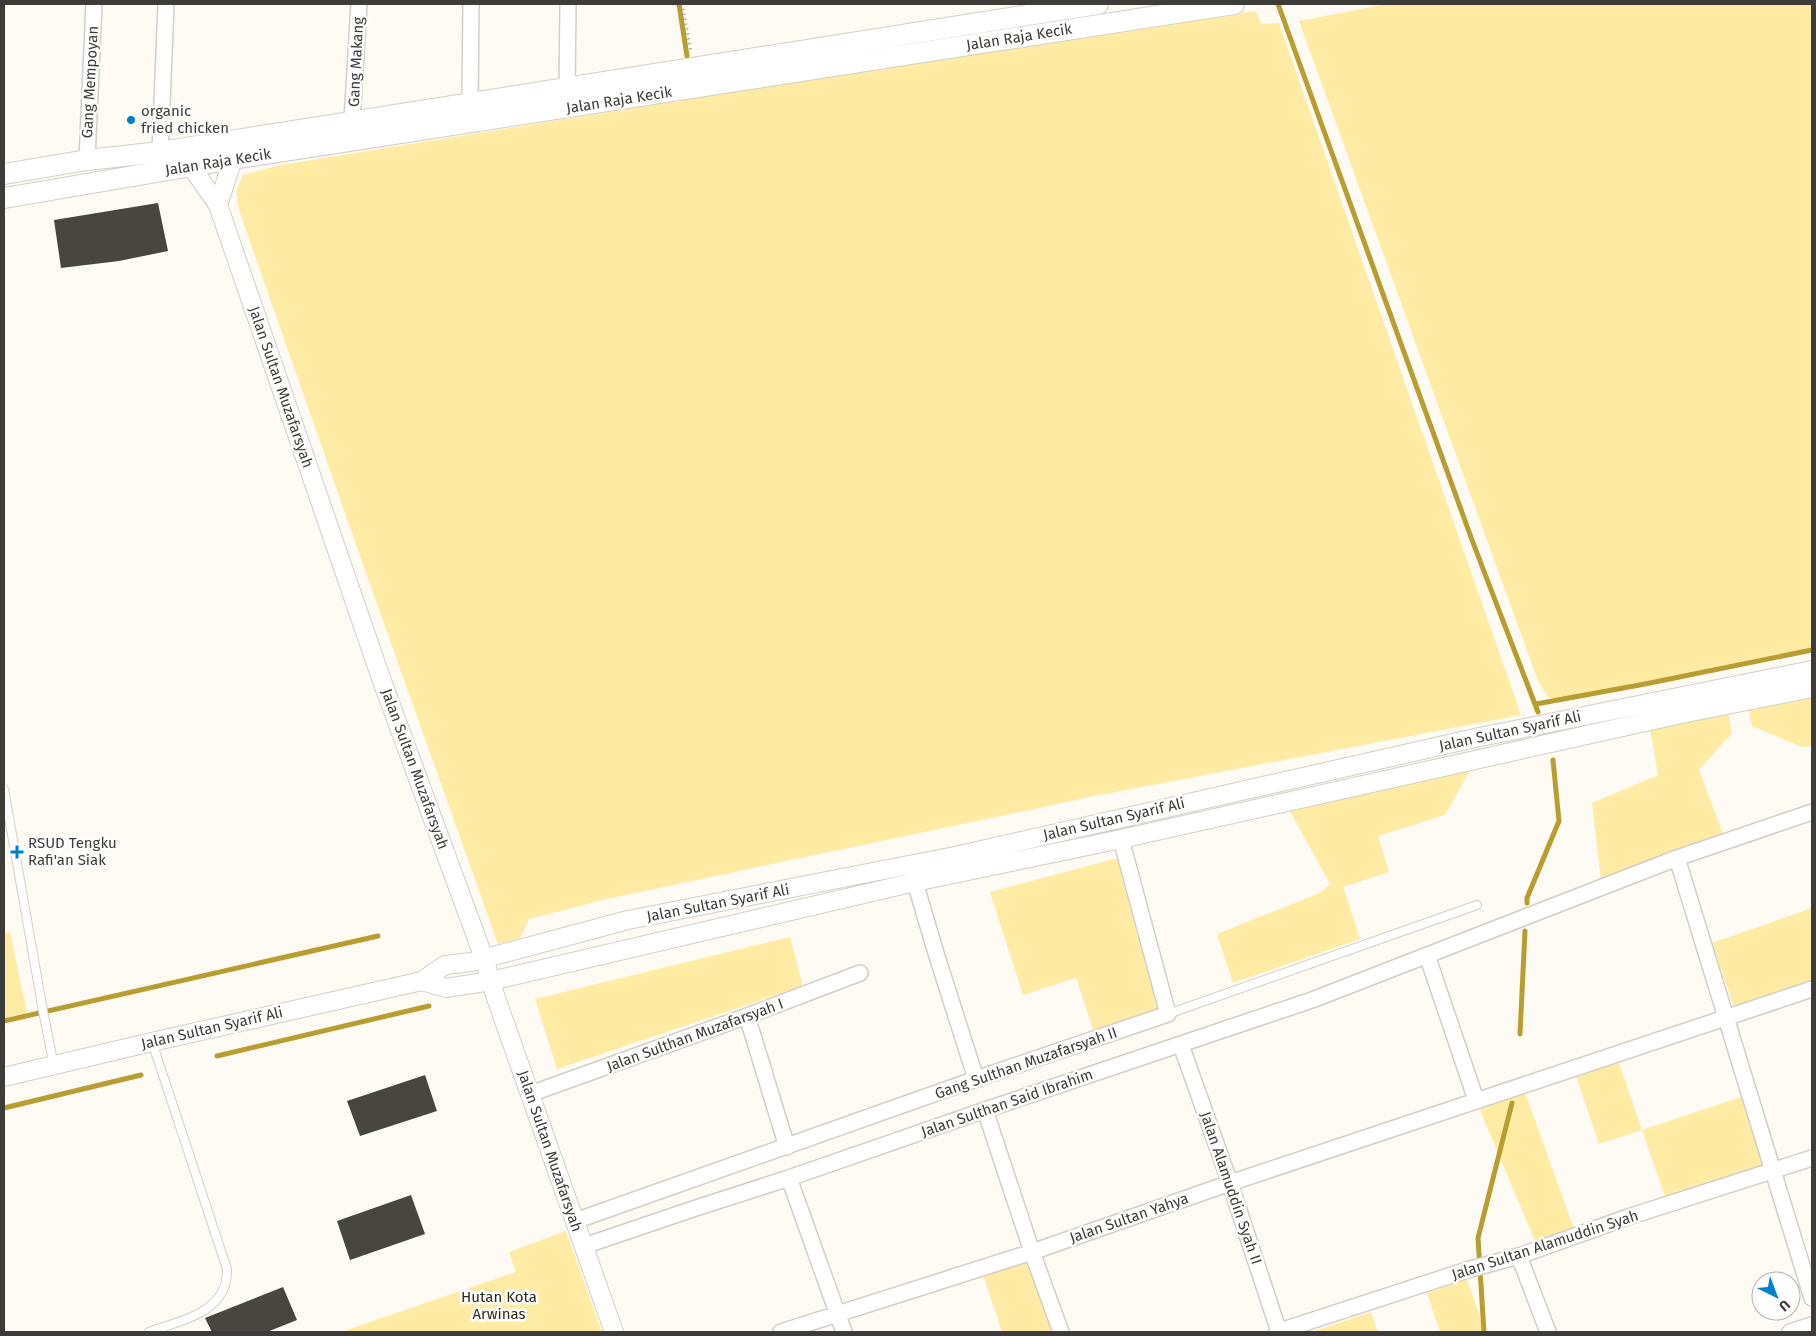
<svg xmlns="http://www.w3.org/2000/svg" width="1816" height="1336" viewBox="0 0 1816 1336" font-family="'Fira Sans',sans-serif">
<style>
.green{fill:#ffeba4}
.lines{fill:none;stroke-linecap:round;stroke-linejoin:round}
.stream{stroke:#b99d30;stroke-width:5}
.building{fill:#474640}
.service-casing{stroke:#d1cfc8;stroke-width:10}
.minor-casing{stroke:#d1cfc8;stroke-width:18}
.tertiary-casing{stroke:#d1cfc8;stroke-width:20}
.secondary-casing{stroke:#d1cfc8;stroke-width:22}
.path{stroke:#94928d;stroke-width:3;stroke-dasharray:1 4;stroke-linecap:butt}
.service{stroke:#fff;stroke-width:8}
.minor{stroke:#fff;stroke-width:15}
.tertiary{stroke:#fff;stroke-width:18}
.secondary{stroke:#fff;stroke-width:20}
.poi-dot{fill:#0081c9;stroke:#fff;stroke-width:2}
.labels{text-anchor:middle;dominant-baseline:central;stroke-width:5;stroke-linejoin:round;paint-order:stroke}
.street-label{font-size:15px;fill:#3d3c39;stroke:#fff}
.poi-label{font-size:15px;fill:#3d3c39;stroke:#fff;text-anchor:start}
.park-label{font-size:15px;fill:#302b18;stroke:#fff}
</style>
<rect width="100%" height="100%" fill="#fdfbf3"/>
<path class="green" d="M1387,4H1812V651L1563,700L1548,697L1538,681L1299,21Z
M1256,11L1261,24L1279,23L1521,715L1090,797L607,899L529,919L520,938L498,944L359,553L239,210L236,191L243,175L280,165L839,75Z
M1812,697V746L1802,747L1752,726L1748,707Z
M1728,712L1732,733L1699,770L1723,834L1601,880L1592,803L1658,775L1650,729Z
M1470,770L1445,815L1378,836L1389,872L1343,887L1360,939L1233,983L1217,934L1320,893L1330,884L1290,811Z
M1118,858L1161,1009L1094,1032L1076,978L1023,995L990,892Z
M1812,908V980L1734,1007L1712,943Z
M10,932L27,1013L4,1018V933Z
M790,937L803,986L557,1069L535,999Z
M1618,1060L1642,1130L1744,1096L1765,1166L1666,1199L1642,1130L1599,1144L1575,1073Z
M1524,1090L1574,1229L1535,1241L1478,1105Z
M566,1231L602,1332H341L516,1272L509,1252Z
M1029,1260L1053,1332H1002L983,1275Z
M1467,1279L1485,1332H1440L1427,1293Z
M1371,1312L1378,1332H1312Z"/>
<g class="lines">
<path class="stream" d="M679,4L687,56
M1278,4L1472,540L1538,712
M1536,704L1645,684L1812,650
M1527,903V898L1559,821L1553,760
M4,1021L378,936
M1520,1034L1525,931
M217,1056L429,1006
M4,1108L141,1075
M1484,1332L1478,1238L1512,1103"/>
</g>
<path class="building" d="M158,203L168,251L119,261L61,268L54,220Z
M425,1075L437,1111L360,1136L347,1101Z
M411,1195L425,1234L350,1260L337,1221Z
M283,1287L297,1320L267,1332H212L205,1318Z"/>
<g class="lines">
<g class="service-casing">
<path id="service" d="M4,789L43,1011L54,1066
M1168,1014L1477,905
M149,1332C175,1322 215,1316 225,1285C227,1280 227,1274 227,1269L152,1042"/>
</g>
<g class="minor-casing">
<path id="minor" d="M567,87L568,4
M470,102L471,4
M352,121L359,4
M160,152L166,4
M87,160L94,4
M1677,858L1812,1298
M915,882L935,950L976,1079
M1427,955L1476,1100
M747,1016L787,1147
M1181,1045L1230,1183L1279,1332
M530,1094L747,1016L860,973
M985,1110L1032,1252L1061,1332
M789,1178L844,1332
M575,1221L976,1079L1168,1014L1121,839
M584,1246L693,1209L789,1178L985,1110L1312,1000L1677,858L1812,812
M1519,1256L1548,1332
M781,1332L1032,1252L1230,1183L1812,989
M1277,1332L1467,1270L1519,1256L1628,1217L1812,1158
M1790,1332L1812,1325"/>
</g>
<g class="tertiary-casing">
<path id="tertiary" d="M191,166L218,205L382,681L484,958L496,998L614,1332
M218,205L233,159
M422,981L446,988L491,981L915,882L1121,839L1681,714L1812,688
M4,1077L152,1042L422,981L445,965L471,962L628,920L955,856L1475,738L1812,670"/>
</g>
<g class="secondary-casing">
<path id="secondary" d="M4,174L87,160L160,152L1098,4
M4,198L233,159L1234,4"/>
</g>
<path class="path" d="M682,4L691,52"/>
<use href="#service" class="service"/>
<use href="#minor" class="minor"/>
<use href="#tertiary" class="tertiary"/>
<use href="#secondary" class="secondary"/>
</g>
<g class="poi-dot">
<circle cx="131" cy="120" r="5"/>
<path d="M14.5 844.5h5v5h5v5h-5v5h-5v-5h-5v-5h5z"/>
</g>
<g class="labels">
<g class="street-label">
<text transform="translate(1019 37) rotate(-9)">Jalan Raja Kecik</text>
<text transform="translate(356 62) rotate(-87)">Gang Makang</text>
<text transform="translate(90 82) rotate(-87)">Gang Mempoyan</text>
<text transform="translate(619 100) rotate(-9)">Jalan Raja Kecik</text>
<text transform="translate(218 162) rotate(-9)">Jalan Raja Kecik</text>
<text transform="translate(281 387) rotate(71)">Jalan Sultan Muzafarsyah</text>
<text transform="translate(1510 731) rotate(-12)">Jalan Sultan Syarif Ali</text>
<text transform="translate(415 769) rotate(70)">Jalan Sultan Muzafarsyah</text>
<text transform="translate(1114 819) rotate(-13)">Jalan Sultan Syarif Ali</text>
<text transform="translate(718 903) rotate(-11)">Jalan Sultan Syarif Ali</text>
<text transform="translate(212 1028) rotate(-13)">Jalan Sultan Syarif Ali</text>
<text transform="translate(695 1035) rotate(-20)">Jalan Sulthan Muzafarsyah I</text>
<text transform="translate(1026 1063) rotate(-19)">Gang Sulthan Muzafarsyah II</text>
<text transform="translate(1007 1103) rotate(-19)">Jalan Sulthan Said Ibrahim</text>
<text transform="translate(550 1151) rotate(71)">Jalan Sultan Muzafarsyah</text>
<text transform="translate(1231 1188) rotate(71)">Jalan Alamuddin Syah II</text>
<text transform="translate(1129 1218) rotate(-19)">Jalan Sultan Yahya</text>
<text transform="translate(1545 1245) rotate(-18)">Jalan Sultan Alamuddin Syah</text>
</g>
<g class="poi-label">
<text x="141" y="111">organic<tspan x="141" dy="17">fried chicken</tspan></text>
<text x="28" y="843">RSUD Tengku<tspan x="28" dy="17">Rafi'an Siak</tspan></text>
</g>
<g class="park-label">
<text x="499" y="1297">Hutan Kota<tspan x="499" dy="17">Arwinas</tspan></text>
</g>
</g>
<rect width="1816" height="1336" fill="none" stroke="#3d3c39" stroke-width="10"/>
<g transform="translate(1776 1296) rotate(138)"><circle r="24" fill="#ffffff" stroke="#b1b1b0"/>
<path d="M0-4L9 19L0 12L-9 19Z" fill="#0081c9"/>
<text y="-8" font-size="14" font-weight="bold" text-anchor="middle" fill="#3d3c39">U</text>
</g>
</svg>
